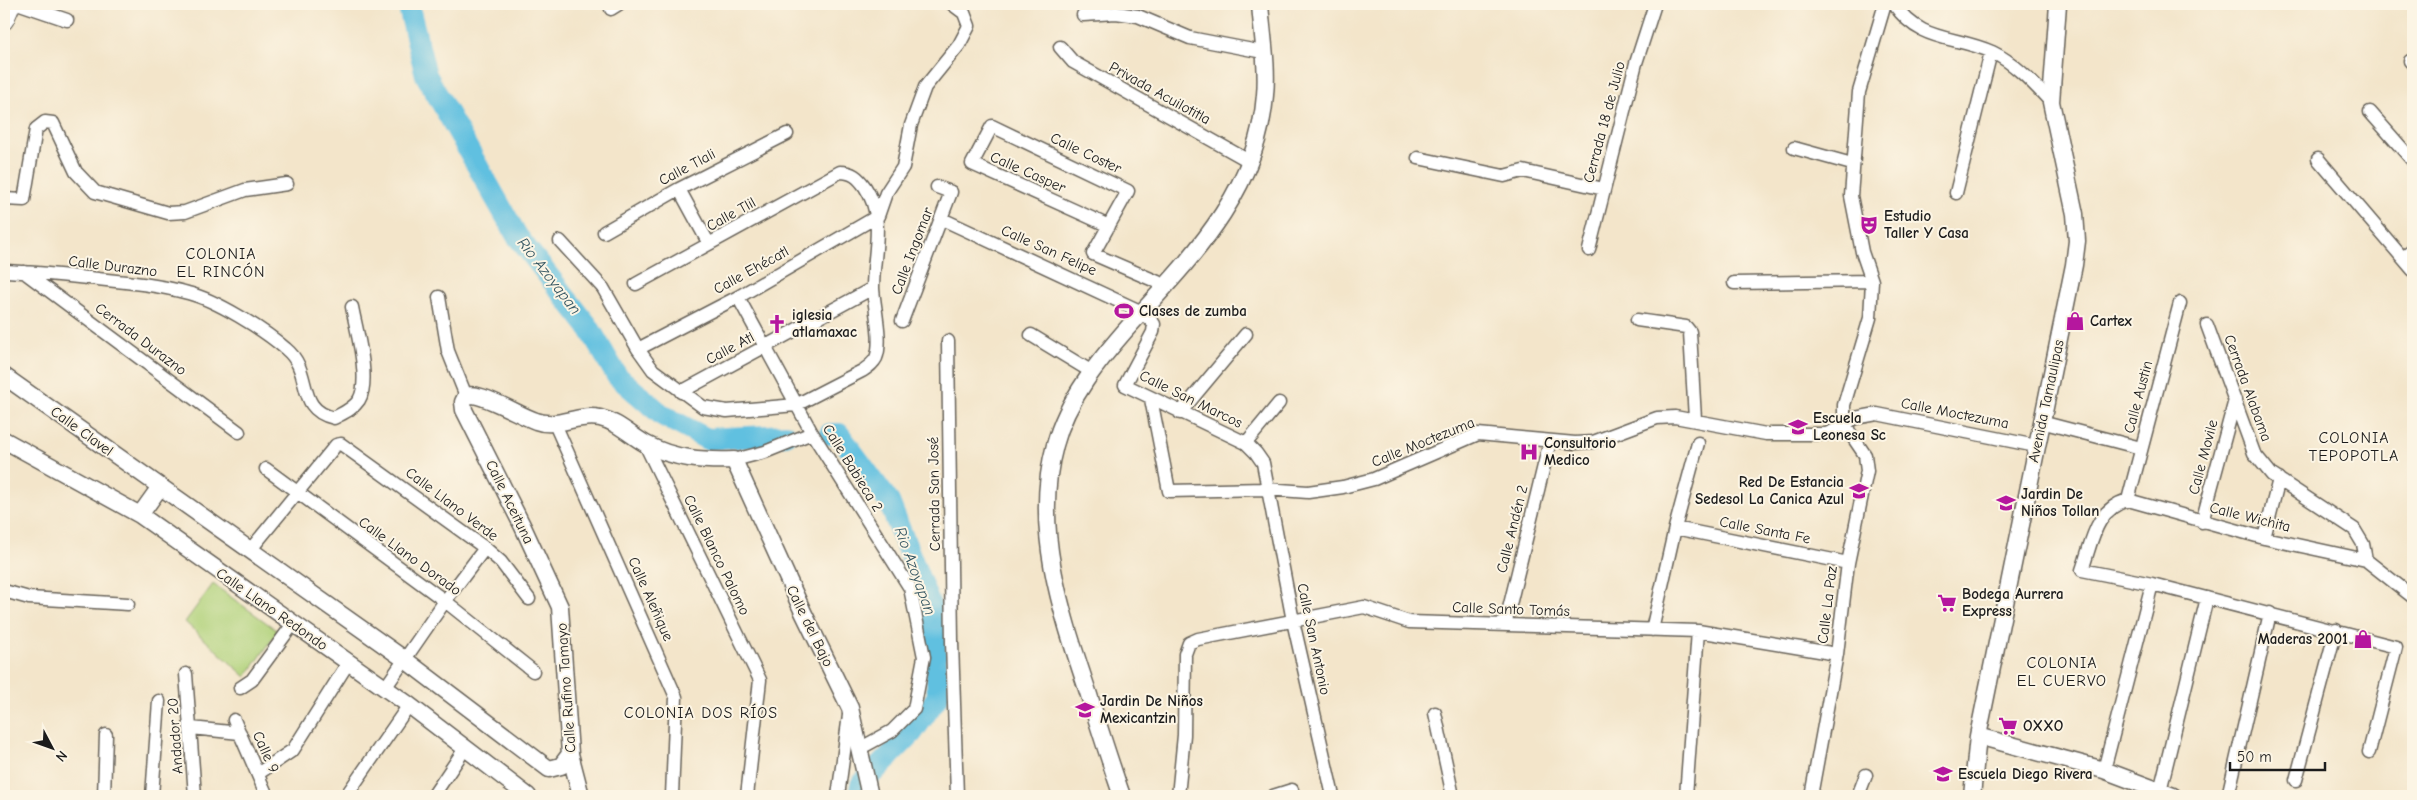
<svg xmlns="http://www.w3.org/2000/svg" width="2417" height="800" viewBox="0 0 2417 800" font-family="'Comic Neue',sans-serif">
<style>
.green{fill:#b0d17a;stroke:#66764b}
.lines{fill:none;stroke-linecap:round;stroke-linejoin:round}
.river{stroke:#61c0e0;stroke-width:22}
.minor-casing{stroke:#676259;stroke-width:15}
.tertiary-casing{stroke:#676259;stroke-width:19}
.secondary-casing{stroke:#676259;stroke-width:21}
.minor{stroke:#fff;stroke-width:12}
.tertiary{stroke:#fff;stroke-width:16}
.secondary{stroke:#fff;stroke-width:19}
.labels{text-anchor:middle;dominant-baseline:central;stroke-width:4;stroke-linejoin:round;paint-order:stroke}
.street-label{font-size:15px;fill:#1c1c1c;stroke:#fcf5e5}
.poi-label{font-size:15px;font-weight:bold;fill:#1c1c1c;stroke:#fcf5e5;text-anchor:start}
.neighbourhood-label{font-size:16px;letter-spacing:1px;fill:#1c1c1c;stroke:#fcf5e5}
.water-label{font-size:16px;font-style:italic;fill:#345561;stroke:#fcf5e5}
</style>
<rect width="100%" height="100%" fill="#fcf5e5"/>
<filter id="ink" filterUnits="userSpaceOnUse"><feTurbulence type="fractalNoise" baseFrequency=".02" numOctaves="2"/><feDisplacementMap in="SourceGraphic" scale="10" xChannelSelector="R" yChannelSelector="G"/><feConvolveMatrix kernelMatrix="1 2 1 2 8 2 1 2 1" color-interpolation-filters="sRGB"/></filter>
<filter id="wash" filterUnits="userSpaceOnUse"><feTurbulence type="fractalNoise" baseFrequency=".0096" numOctaves="4" result="noise"/><feDisplacementMap in="SourceGraphic" scale="20" xChannelSelector="R" yChannelSelector="G"/><feGaussianBlur stdDeviation="1.12" result="paint"/><feColorMatrix in="noise" values="0 0 0 0 0 0 0 0 0 0 0 0 0 0 0 0 0 1.4 0 .05"/><feComposite in="paint" operator="in"/></filter>
<g filter="url(#wash)">
<rect width="100%" height="100%" fill="#f3e5ca"/>
<path class="green" d="M213,584L278,631L246,677L185,622Z"/>
<g class="lines">
<path class="river" d="M408,4L426,75L517,236L588,326L617,376L662,415L707,439L786,435
M830,434H839L889,502L933,613L938,696L912,733L861,785L859,796"/>
</g>
</g>
<g filter="url(#ink)">
<g class="lines">
<g class="minor-casing">
<path id="minor" d="M20,4L67,20
M1894,4C1920,43 1954,35 1992,52C2015,63 2033,83 2051,102
M611,9L619,4
M1083,15L1116,13L1138,16L1190,38L1263,52
M1060,47L1073,62L1249,161
M2410,61L2413,64
M2370,112L2413,161
M1794,148L1852,164
M1418,158L1504,176L1523,171L1604,189
M2318,159L2413,270
M679,189L709,244
M1956,193L1991,52
M4,199L24,200L36,129L45,122L53,123L76,172L95,192L168,213L185,212L245,190L287,184
M942,219L1142,312L1154,324L1153,332L1125,385L1246,443L1256,453L1263,463L1293,621L1333,796
M1109,226L972,164L992,126L1128,191L1093,254L1167,286
M604,232L679,189L787,134
M560,241L603,288L638,349L653,370L703,407L727,411L796,405L862,371C868,367 873,364 876,358C883,341 874,307 873,288C873,253 886,218 865,187C858,177 852,172 840,172L636,284
M1589,250L1636,63L1655,4
M2403,258L2413,250
M4,271C35,272 67,276 98,279C128,282 159,285 188,293C216,300 263,329 286,349C314,372 294,409 334,418C343,413 353,409 359,400C371,380 356,329 352,307
M24,272L239,432
M1734,283L1872,281
M439,297L448,351L466,396
M738,297L812,433L910,588L924,657L914,709L892,731L859,749
M1637,320L1686,327L1690,332L1695,419
M902,321L951,192L937,187
M2207,325L2254,453L2272,475L2354,529L2363,544L2366,560
M1031,335L1092,372
M948,341L952,642L957,796
M638,349L738,297L878,216L886,193L903,167L911,125L925,87L959,45L969,26L964,13L952,4
M681,392L873,288
M1151,399L1169,491L1266,489L1308,492L1343,487L1374,479L1478,434L1575,443L1593,442L1657,418L1675,417L1766,434H1826L1836,430L1855,418L1877,414L2036,446
M1180,413L1246,334
M2041,422L2141,448
M555,424L676,697L672,796
M1246,443L1279,403
M645,444L760,680L747,796
M734,460L765,452L812,433
M266,469L445,601L533,671
M2128,500C2095,509 2092,542 2082,570L2152,584L2396,647L2369,752
M2128,500L2264,538L2366,560L2413,597
M2128,500L2180,303
M2202,522L2235,400
M1675,528L1848,563
M2264,538L2279,479
M251,549L336,445L341,444L485,548L501,562L529,599
M4,591L29,598L128,604
M1505,625L1550,441
M1652,630L1675,528L1698,443
M186,674L195,796
M240,688L252,680L293,624
M385,688L445,601L485,548
M1435,713L1453,796
M234,720L267,796
M191,728L240,733
M2104,770L2152,584
M259,773L293,750L348,663
M2296,780L2336,630
M2160,791L2207,598
M104,796L106,735
M152,796L159,701
M346,796L409,705
M433,796L466,747
M838,796L849,715
M1178,796L1184,735L1185,654L1189,643L1198,639L1364,607L1409,622L1698,631L1837,654
M1273,796L1292,790
M1686,796L1698,631
M1811,796L1837,654L1848,563L1867,471L1865,455L1844,424V405L1870,318L1872,281L1862,252L1851,196L1859,92L1885,4
M1858,796L1866,775
M2228,796L2270,613"/>
</g>
<g class="tertiary-casing">
<path id="tertiary" d="M4,376L404,659L549,769L561,766L570,754
M4,440L140,515L409,705L528,796
M140,515L160,487
M1978,736L2104,770L2173,796
M581,796L570,754L560,607L523,527L464,410L463,402L466,396C479,390 520,416 536,421C557,429 578,413 600,418C618,422 630,435 646,444C674,459 703,461 734,460L803,612L850,708L870,796
M1122,796C1110,762 1099,727 1088,692C1062,614 1032,528 1055,445C1067,399 1100,359 1131,324C1192,257 1258,191 1265,95C1268,66 1262,33 1260,4
M1972,796L1978,736L2074,265L2077,241L2075,214L2051,102L2058,4"/>
</g>
<g class="secondary-casing">
<path id="secondary" d="M4,20L11,4"/>
</g>
<use href="#minor" class="minor"/>
<use href="#tertiary" class="tertiary"/>
<use href="#secondary" class="secondary"/>
</g>
</g>
<defs>
<g id="theatre-bare" transform="scale(1.5)"><path d="M-5-5.5Q0-4 5-5.5V0Q5 5 0 6Q-5 5-5 0ZM-3.3-2.5H-1v1.5H-3.3ZM1-2.5H3.3v1.5H1ZM-2.8 1Q0 5.5 2.8 1Z" fill="#b5179e" stroke="#fcf5e5" stroke-width="2.5" paint-order="stroke"/></g>
<g id="stadium-bare" transform="scale(1.5)"><path d="M0-5a6.5 5 0 1 0 0 10a6.5 5 0 1 0 0-10ZM-3.5-1.8h7v3.6h-7Z" fill="#b5179e" stroke="#fcf5e5" stroke-width="2.5" paint-order="stroke"/></g>
<g id="shop-bare" transform="scale(1.5)"><path d="M-5-2.5h2.3a2.7 3.5 0 0 1 5.4 0H5L5.5 6h-11ZM-1.5-2.5h3a1.5 2.3 0 0 0-3 0Z" fill="#b5179e" stroke="#fcf5e5" stroke-width="2.5" paint-order="stroke"/></g>
<g id="church-bare" transform="scale(1.5)"><path d="M-1.2-6h2.4v3.5h3.3v2.4h-3.3V6h-2.4V-.1h-3.3v-2.4h3.3Z" fill="#b5179e" stroke="#fcf5e5" stroke-width="2.5" paint-order="stroke"/></g>
<g id="school-bare" transform="scale(1.5)"><path d="M0-5L7-2L0 1L-7-2ZM-4 1L0 2.5L4 1V4Q0 6-4 4Z" fill="#b5179e" stroke="#fcf5e5" stroke-width="2.5" paint-order="stroke"/></g>
<g id="hospital-bare" transform="scale(1.5)"><path d="M-5-5h3v3.5h4V-5h3V5h-3V1.5h-4V5h-3Z" fill="#b5179e" stroke="#fcf5e5" stroke-width="2.5" paint-order="stroke"/></g>
<g id="supermarket-bare" transform="scale(1.5)"><path d="M-6-5.5h2.5l.6 2H6L4.5 2H-2.5L-4.4-4H-6ZM-1.5 3.2a1.3 1.3 0 1 0 .1 0ZM3 3.2a1.3 1.3 0 1 0 .1 0Z" fill="#b5179e" stroke="#fcf5e5" stroke-width="2.5" paint-order="stroke"/></g>
</defs>
<g fill-rule="evenodd">
<use href="#theatre-bare" x="1869" y="225"/>
<use href="#stadium-bare" x="1124" y="311"/>
<use href="#shop-bare" x="2075" y="321"/>
<use href="#church-bare" x="777" y="324"/>
<use href="#school-bare" x="1798" y="427"/>
<use href="#hospital-bare" x="1529" y="452"/>
<use href="#school-bare" x="1859" y="491"/>
<use href="#school-bare" x="2006" y="503"/>
<use href="#supermarket-bare" x="1947" y="603"/>
<use href="#shop-bare" x="2363" y="639"/>
<use href="#school-bare" x="1085" y="710"/>
<use href="#supermarket-bare" x="2008" y="726"/>
<use href="#school-bare" x="1943" y="774"/>
</g>
<g class="labels">
<g class="street-label">
<text transform="translate(1160 93) rotate(29)">Privada Acuilotitla</text>
<text transform="translate(1604 122) rotate(-75)">Cerrada 18 de Julio</text>
<text transform="translate(1086 153) rotate(25)">Calle Coster</text>
<text transform="translate(687 167) rotate(-28)">Calle Tlali</text>
<text transform="translate(1028 172) rotate(24)">Calle Casper</text>
<text transform="translate(731 214) rotate(-29)">Calle Tlil</text>
<text transform="translate(1049 250) rotate(24)">Calle San Felipe</text>
<text transform="translate(912 251) rotate(-69)">Calle Ingomar</text>
<text transform="translate(113 266) rotate(7)">Calle Durazno</text>
<text transform="translate(751 270) rotate(-29)">Calle Ehécatl</text>
<text transform="translate(141 339) rotate(37)">Cerrada Durazno</text>
<text transform="translate(730 348) rotate(-28)">Calle Atl</text>
<text transform="translate(2248 388) rotate(70)">Cerrada Alabama</text>
<text transform="translate(2138 397) rotate(-75)">Calle Austin</text>
<text transform="translate(1191 399) rotate(26)">Calle San Marcos</text>
<text transform="translate(2046 401) rotate(-78)">Avenida Tamaulipas</text>
<text transform="translate(1955 413) rotate(11)">Calle Moctezuma</text>
<text transform="translate(82 431) rotate(36)">Calle Clavel</text>
<text transform="translate(1423 442) rotate(-22)">Calle Moctezuma</text>
<text transform="translate(2203 457) rotate(-75)">Calle Movile</text>
<text transform="translate(853 468) rotate(58)">Calle Babieca 2</text>
<text transform="translate(934 494) rotate(-91)">Cerrada San José</text>
<text transform="translate(510 502) rotate(64)">Calle Aceituna</text>
<text transform="translate(452 504) rotate(37)">Calle Llano Verde</text>
<text transform="translate(2250 517) rotate(14)">Calle Wichita</text>
<text transform="translate(1512 529) rotate(-76)">Calle Andén 2</text>
<text transform="translate(1765 530) rotate(11)">Calle Santa Fe</text>
<text transform="translate(717 555) rotate(64)">Calle Blanco Palomo</text>
<text transform="translate(410 556) rotate(36)">Calle Llano Dorado</text>
<text transform="translate(651 599) rotate(66)">Calle Aleñique</text>
<text transform="translate(1827 605) rotate(-83)">Calle La Paz</text>
<text transform="translate(272 609) rotate(35)">Calle Llano Redondo</text>
<text transform="translate(1511 609) rotate(2)">Calle Santo Tomás</text>
<text transform="translate(810 626) rotate(64)">Calle del Bajo</text>
<text transform="translate(1314 639) rotate(78)">Calle San Antonio</text>
<text transform="translate(566 688) rotate(-94)">Calle Rufino Tamayo</text>
<text transform="translate(175 736) rotate(-94)">Andador 20</text>
<text transform="translate(266 752) rotate(66)">Calle 9</text>
</g>
<g class="poi-label">
<text x="1884" y="216">Estudio<tspan x="1884" dy="17">Taller Y Casa</tspan></text>
<text x="1139" y="311">Clases de zumba</text>
<text x="792" y="315">iglesia<tspan x="792" dy="17">atlamaxac</tspan></text>
<text x="2090" y="321">Cartex</text>
<text x="1813" y="418">Escuela<tspan x="1813" dy="17">Leonesa Sc</tspan></text>
<text x="1544" y="443">Consultorio<tspan x="1544" dy="17">Medico</tspan></text>
<text x="1844" y="482" text-anchor="end">Red De Estancia<tspan x="1844" dy="17">Sedesol La Canica Azul</tspan></text>
<text x="2021" y="494">Jardin De<tspan x="2021" dy="17">Niños Tollan</tspan></text>
<text x="1962" y="594">Bodega Aurrera<tspan x="1962" dy="17">Express</tspan></text>
<text x="2348" y="639" text-anchor="end">Maderas 2001</text>
<text x="1100" y="701">Jardin De Niños<tspan x="1100" dy="17">Mexicantzin</tspan></text>
<text x="2023" y="726">OXXO</text>
<text x="1958" y="774">Escuela Diego Rivera</text>
</g>
<g class="neighbourhood-label">
<text x="221" y="254">COLONIA<tspan x="221" dy="18">EL RINCÓN</tspan></text>
<text x="2354" y="438">COLONIA<tspan x="2354" dy="18">TEPOPOTLA</tspan></text>
<text x="2062" y="663">COLONIA<tspan x="2062" dy="18">EL CUERVO</tspan></text>
<text x="701" y="713">COLONIA DOS RÍOS</text>
</g>
<g class="water-label">
<text transform="translate(549 276) rotate(52)">Rio Azoyapan</text>
<text transform="translate(915 571) rotate(70)">Rio Azoyapan</text>
</g>
</g>
<rect width="2417" height="800" fill="none" stroke="#fcf5e5" stroke-width="20"/>
<g transform="translate(52 748) rotate(131)" stroke="#fcf5e5" stroke-width="4" paint-order="stroke">
<path d="M0-4L9 19L0 12L-9 19Z" fill="#1c1c1c"/>
<text y="-8" font-size="14" font-weight="bold" text-anchor="middle" fill="#1c1c1c">N</text>
</g>
<path d="M2230 762v8h95v-8" fill="none" stroke="#1c1c1c" stroke-width="2.5"/>
<text x="2237" y="762" font-size="15" fill="#1c1c1c" stroke="#fcf5e5" stroke-width="4" paint-order="stroke">50 m</text>
</svg>
